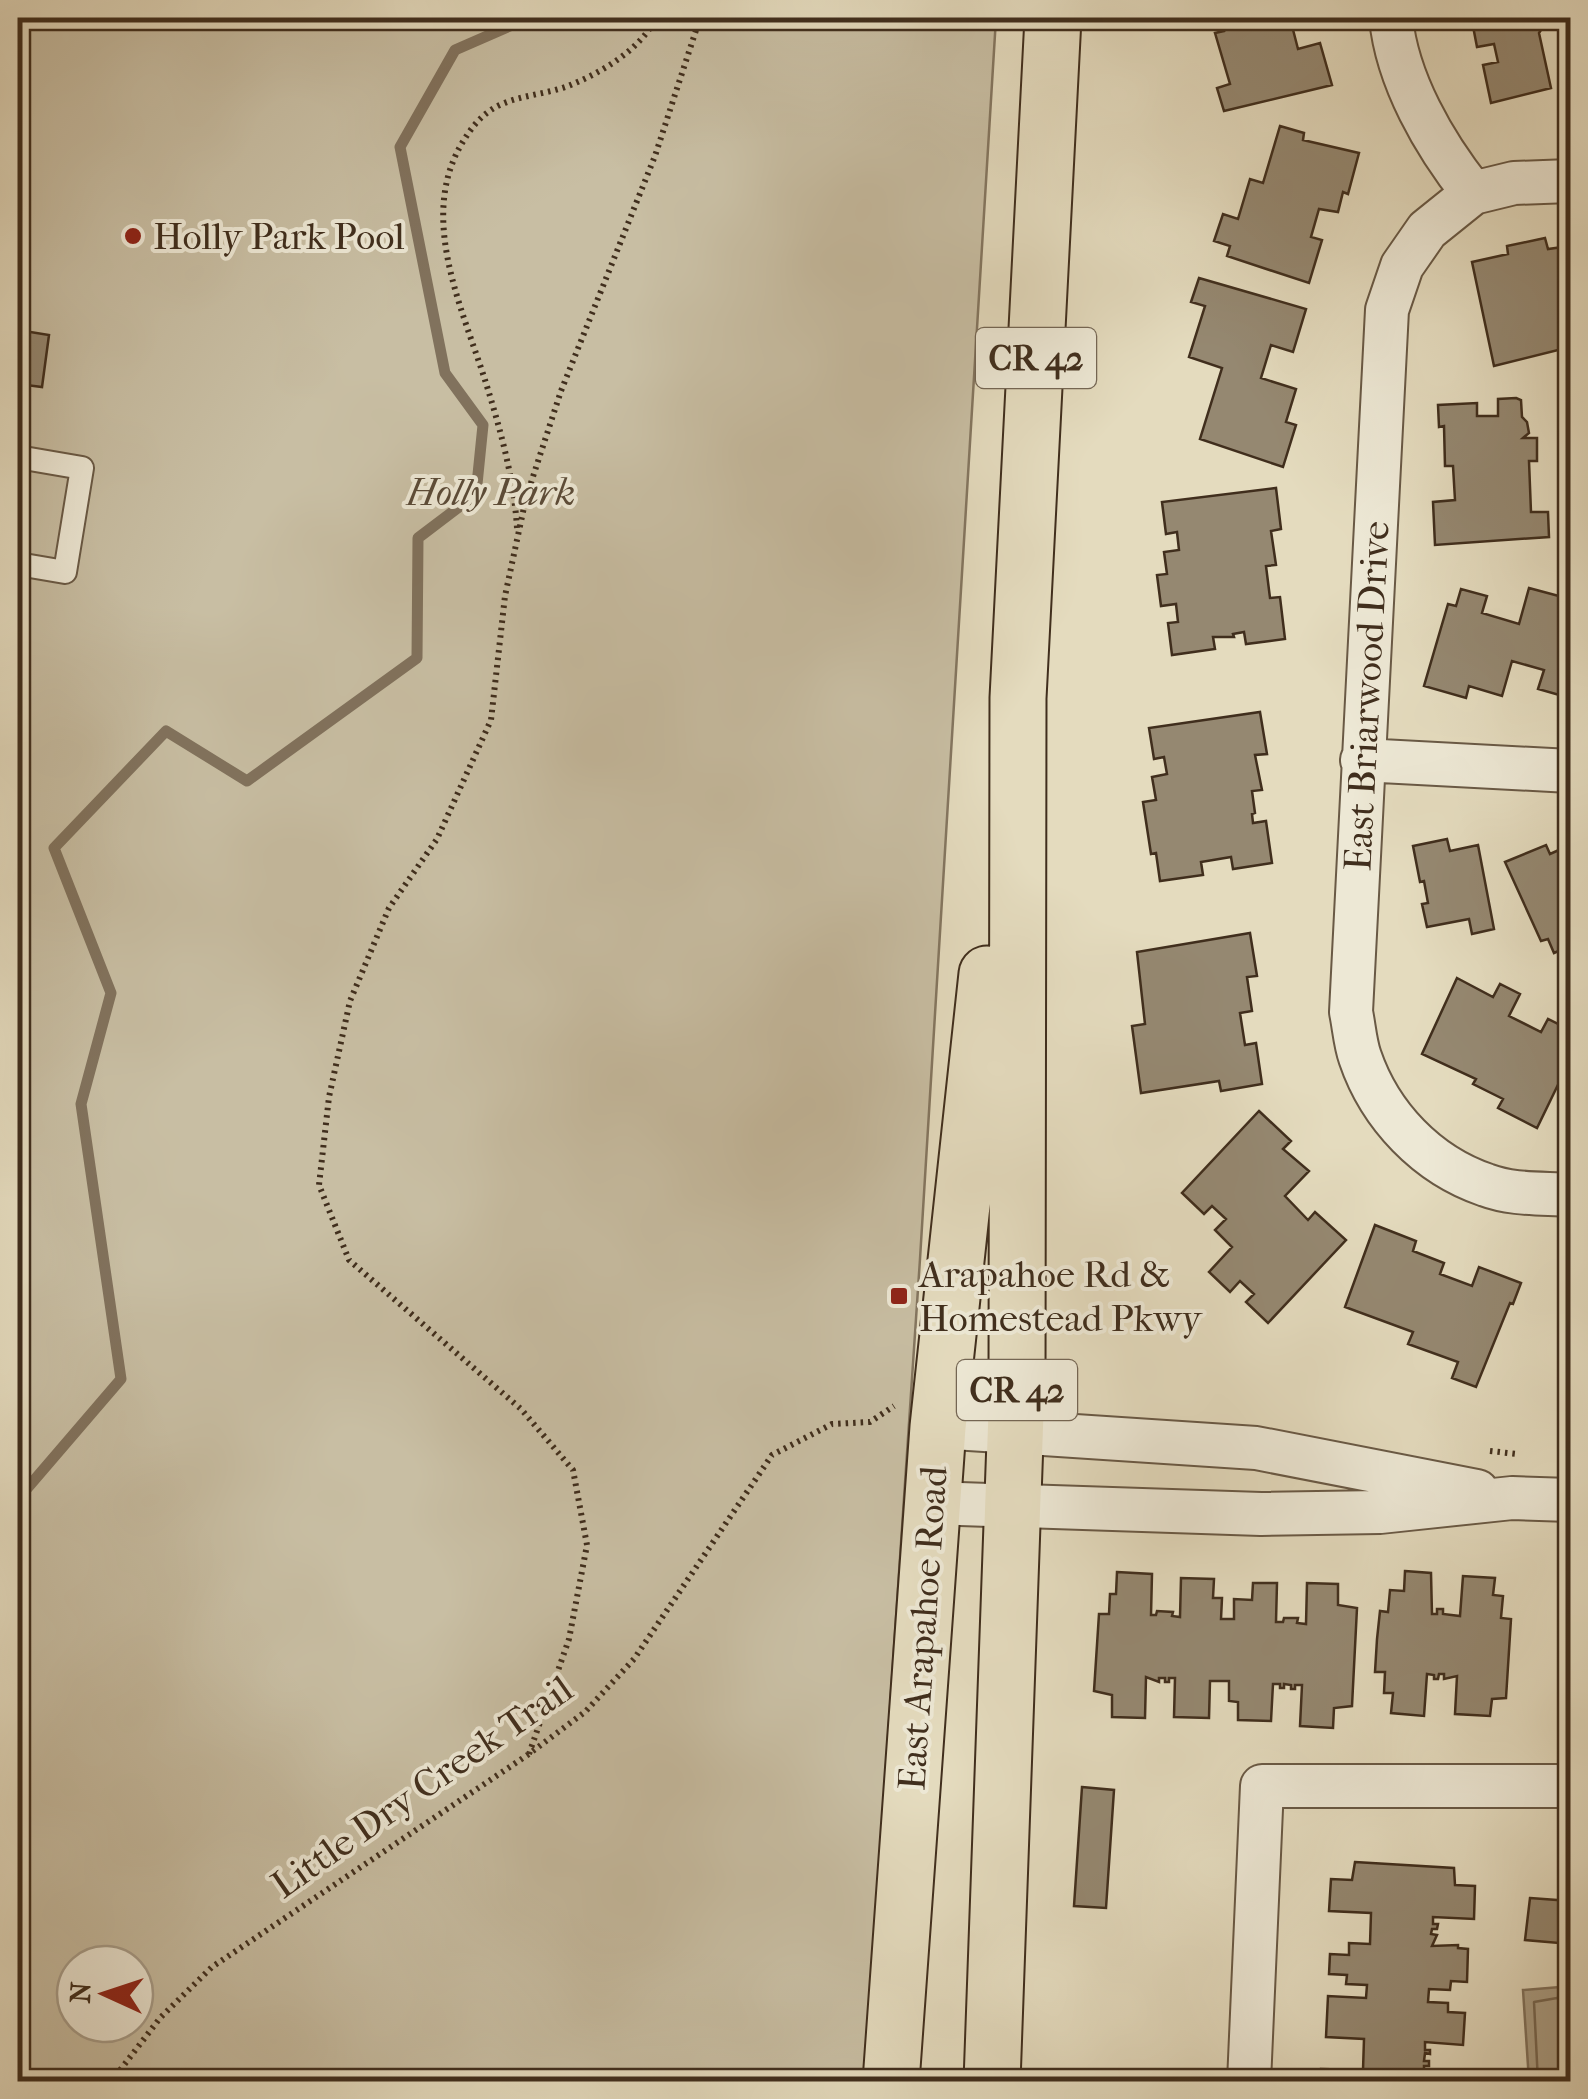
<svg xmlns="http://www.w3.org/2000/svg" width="1588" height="2099" viewBox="0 0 1588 2099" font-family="'IM FELL French Canon',serif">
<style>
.green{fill:#c8bea3;stroke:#847660;stroke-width:2.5;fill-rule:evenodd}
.water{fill:#aca087;stroke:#81725d;stroke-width:2.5}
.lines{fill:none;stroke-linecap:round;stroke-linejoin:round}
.shore{stroke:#766752;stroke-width:2.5}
.stream{stroke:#81725d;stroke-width:11}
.building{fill:#958871;stroke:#402e1d;stroke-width:2.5}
.lane-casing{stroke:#695945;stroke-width:26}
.street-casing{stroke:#695945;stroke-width:46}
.primary-casing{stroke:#402e1d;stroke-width:59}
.path{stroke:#402e1d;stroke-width:6;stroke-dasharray:2.5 5;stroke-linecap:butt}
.lane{stroke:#ede8d5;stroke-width:22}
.street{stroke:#ede8d5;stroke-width:42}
.primary{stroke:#e4dbbe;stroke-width:55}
.poi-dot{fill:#8f2418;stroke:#ede8d5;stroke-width:4}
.labels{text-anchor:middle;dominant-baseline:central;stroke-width:8;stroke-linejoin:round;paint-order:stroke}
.shield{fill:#ede8d5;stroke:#746654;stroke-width:2.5}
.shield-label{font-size:35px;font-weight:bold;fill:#402e1d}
.poi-label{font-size:38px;fill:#402e1d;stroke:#ede8d5;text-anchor:start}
.park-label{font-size:38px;font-style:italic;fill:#5b4b38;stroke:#ede8d5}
.street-label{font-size:38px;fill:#402e1d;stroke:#ede8d5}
</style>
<rect width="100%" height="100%" fill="#e4dbbe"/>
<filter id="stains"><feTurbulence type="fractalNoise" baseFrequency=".002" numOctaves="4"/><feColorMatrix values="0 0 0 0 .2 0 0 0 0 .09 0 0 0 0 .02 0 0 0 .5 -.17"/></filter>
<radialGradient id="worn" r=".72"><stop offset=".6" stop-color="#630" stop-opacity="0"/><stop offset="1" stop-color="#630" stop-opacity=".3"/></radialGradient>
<path class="green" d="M18,18H996L920,1259L865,2081H18ZM75,1964H135V2024H75Z"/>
<path class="water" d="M1560,1987L1570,1992V2081H1529L1523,1990Z"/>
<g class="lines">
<path class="shore" d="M1538,2082L1534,2002L1557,1998L1570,2001"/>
<path class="stream" d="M18,1499L121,1379L81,1104L111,993L54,848L166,731L247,781L417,658L418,538L476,494L483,425L445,373L400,147L455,50L528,18"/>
</g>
<path class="building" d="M1220,18H1290L1298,49L1320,43L1332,85L1224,111L1217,88L1230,84L1215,33L1224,31Z
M1491,18H1544L1545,24L1539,33L1551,88L1491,103L1483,65L1498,62L1494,44L1477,47L1472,21Z
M1280,126L1304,133L1303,140L1359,153L1348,194L1343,192L1338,212L1319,209L1311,237L1322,240L1309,283L1227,256L1230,246L1214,241L1223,214L1238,219L1250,179L1263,183Z
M1545,238L1548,249L1570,246V361L1566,348L1494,366L1472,262L1508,254L1507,246Z
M1199,278L1306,309L1293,352L1271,345L1261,378L1296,389L1286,422L1296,425L1283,467L1200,439L1222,368L1189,357L1205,306L1191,302Z
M18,330L49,335L42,387L18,384Z
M1516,398L1521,400L1522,417L1527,422L1529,433L1523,438H1537V461H1529L1531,512H1548L1549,537L1435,545L1433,502L1455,500L1453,466H1445L1444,426L1439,427L1438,405L1477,403V416H1498V399Z
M1276,488L1281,529L1271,531L1276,565L1266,566L1270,598L1280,597L1285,639L1246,644L1244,632L1233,634L1234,637H1213L1215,649L1172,655L1168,623L1178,622L1176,604L1161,606L1157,575L1167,574L1164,552L1179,550L1177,532L1166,534L1162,502Z
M1529,588L1570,599V698L1538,689L1544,670L1512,661L1502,696L1469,686L1466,698L1424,686L1448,604L1456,606L1461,589L1487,596L1482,613L1519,624Z
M1260,712L1267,754L1255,755L1262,790L1252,791L1255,813L1252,814L1253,823L1266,821L1272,863L1233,869L1231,857L1201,862L1203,875L1160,881L1156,853L1151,854L1143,802L1156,800L1152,777L1167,774L1164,757L1154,759L1149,728Z
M1447,839L1450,851L1478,845L1494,929L1472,934L1469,919L1427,927L1422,904L1428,903L1424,881L1420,882L1413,846Z
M1546,845L1550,854L1570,845V946L1554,953L1548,939L1541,941L1505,862Z
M1250,933L1257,976L1247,977L1252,1011L1240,1013L1245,1045L1256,1043L1262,1084L1221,1091L1219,1081L1141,1093L1132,1026L1145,1024L1137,952Z
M1457,978L1493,997L1500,984L1520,994L1509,1016L1541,1032L1548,1019L1570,1030L1567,1046L1570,1048V1060L1537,1128L1498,1108L1503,1099L1473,1084L1476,1079L1422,1054Z
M1259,1111L1291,1141L1283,1149L1309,1171L1285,1196L1308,1220L1315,1212L1346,1240L1268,1323L1246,1302L1254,1294L1240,1281L1230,1292L1209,1272L1232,1247L1215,1230L1226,1219L1212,1206L1204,1214L1182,1193Z
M1375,1225L1416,1241L1413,1251L1444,1263L1440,1274L1472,1286L1479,1267L1521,1283L1513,1304L1510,1303L1476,1387L1452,1378L1458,1362L1408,1344L1413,1332L1345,1307Z
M1405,1571L1431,1573L1432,1614H1437V1609H1443V1614L1460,1616L1463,1576L1495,1578L1493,1595L1503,1596L1501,1618L1511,1619L1506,1698L1492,1699L1490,1716L1455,1714L1457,1676L1444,1679V1674H1439L1438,1679H1434V1675L1427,1674L1424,1716L1391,1713L1393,1693H1384L1385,1672H1375L1377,1639L1380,1611L1388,1612L1390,1590L1404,1591Z
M1117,1572L1152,1574L1151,1615H1156L1157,1611L1173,1612L1172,1616L1180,1617L1181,1578L1214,1579L1213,1598H1222L1221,1619H1234V1599L1252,1600L1253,1583H1277L1276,1622H1283L1284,1618H1298L1297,1623L1306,1624L1307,1583L1338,1584V1605L1357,1608L1352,1706L1334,1708L1333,1728L1300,1726L1302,1685H1295V1689H1291V1685L1284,1684V1688H1280V1684H1273L1271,1721L1238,1720V1702L1229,1701V1681H1210L1209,1718L1174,1717L1175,1678H1169V1682H1165V1678H1159V1682L1146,1677L1145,1718L1112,1717V1695L1094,1691L1099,1614H1109L1110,1594H1116Z
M1082,1787L1114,1790L1106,1908L1074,1906Z
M1355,1862L1454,1868L1455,1885L1475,1886L1474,1919L1433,1917V1924H1438L1437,1929H1432L1431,1934L1437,1935L1432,1946L1458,1945V1948L1468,1949L1467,1982L1451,1981L1450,1990L1429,1989L1428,2002L1448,2003V2012L1465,2013L1463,2045L1425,2042V2050H1430V2054L1425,2053L1424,2061H1429V2066H1424V2072L1467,2075V2082H1320L1321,2069L1363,2070L1364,2039L1326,2037L1328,1996L1366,1998L1367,1985L1346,1984L1347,1975L1329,1974L1330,1954L1349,1955V1943L1370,1944L1371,1913L1329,1911L1331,1879L1352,1880Z
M1530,1898L1570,1901V1944L1525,1940Z"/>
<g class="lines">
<g class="lane-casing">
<path id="lane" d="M18,457L82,468L65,572L18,564"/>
</g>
<g class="street-casing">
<path id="street" d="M1391,18C1397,80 1434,144 1473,193
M1570,181L1514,183L1473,193L1427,230L1402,266L1387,310L1351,1012C1354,1026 1355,1043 1360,1057C1380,1116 1427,1165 1486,1185C1512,1195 1543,1193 1570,1195
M1362,760L1570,771
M938,1427L1256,1448L1477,1491
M931,1503L1261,1514L1380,1512L1512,1498L1570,1500
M1249,2082L1262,1786H1570"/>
</g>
<g class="primary-casing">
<path id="primary" d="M891,2082L938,1427L987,974
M992,2082L1017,1385L1018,698L1053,18"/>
</g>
<path class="path" d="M517,528C514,478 500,428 485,380C461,305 417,214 464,140C473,125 485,111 502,104C523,95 546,94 568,86C601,73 640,50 656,18
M18,630L29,632
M1490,1451L1517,1454
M529,1754L569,1639L587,1545L573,1470L521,1409L349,1260L319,1185L329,1097L350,1001L389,908L437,839L491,720L505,596L526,498L561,391L655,156L700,18
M111,2082L160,2018L212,1967L529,1754L585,1712L634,1659L772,1455L832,1424L870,1422L894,1406"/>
<use href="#lane" class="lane"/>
<use href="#street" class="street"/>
<use href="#primary" class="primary"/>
</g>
<g class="poi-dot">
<circle cx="133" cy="236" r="10"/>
<rect x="889" y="1286" width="20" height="20" rx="5"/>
</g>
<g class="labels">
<g class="shield">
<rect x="976" y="328" width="120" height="60" rx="8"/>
<rect x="957" y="1360" width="120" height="60" rx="8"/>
</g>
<g class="shield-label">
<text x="1036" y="358">CR 42</text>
<text x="1017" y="1390">CR 42</text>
</g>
<g class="poi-label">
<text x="153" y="236">Holly Park Pool</text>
<text x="919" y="1274">Arapahoe Rd &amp;<tspan x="919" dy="44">Homestead Pkwy</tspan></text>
</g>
<g class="park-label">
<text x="491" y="492">Holly Park</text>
</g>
<g class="street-label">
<text transform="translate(1367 696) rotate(-87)">East Briarwood Drive</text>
<text transform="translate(923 1628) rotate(-86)">East Arapahoe Road</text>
<text transform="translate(422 1787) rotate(-35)">Little Dry Creek Trail</text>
</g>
</g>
<rect width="1588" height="2099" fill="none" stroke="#e4dbbe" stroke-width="60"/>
<rect x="20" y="20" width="1548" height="2059" fill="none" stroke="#402e1d" stroke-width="5"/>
<rect x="30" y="30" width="1528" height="2039" fill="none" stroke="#402e1d" stroke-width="2.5"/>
<g transform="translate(105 1994) rotate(273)"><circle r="48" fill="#ede8d5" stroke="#a89e8b" stroke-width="2.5"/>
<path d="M0-8L18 38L0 25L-18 38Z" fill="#8f2418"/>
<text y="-15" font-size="28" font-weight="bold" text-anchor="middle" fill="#402e1d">N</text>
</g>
<rect width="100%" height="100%" filter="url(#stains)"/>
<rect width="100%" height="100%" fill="url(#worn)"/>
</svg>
